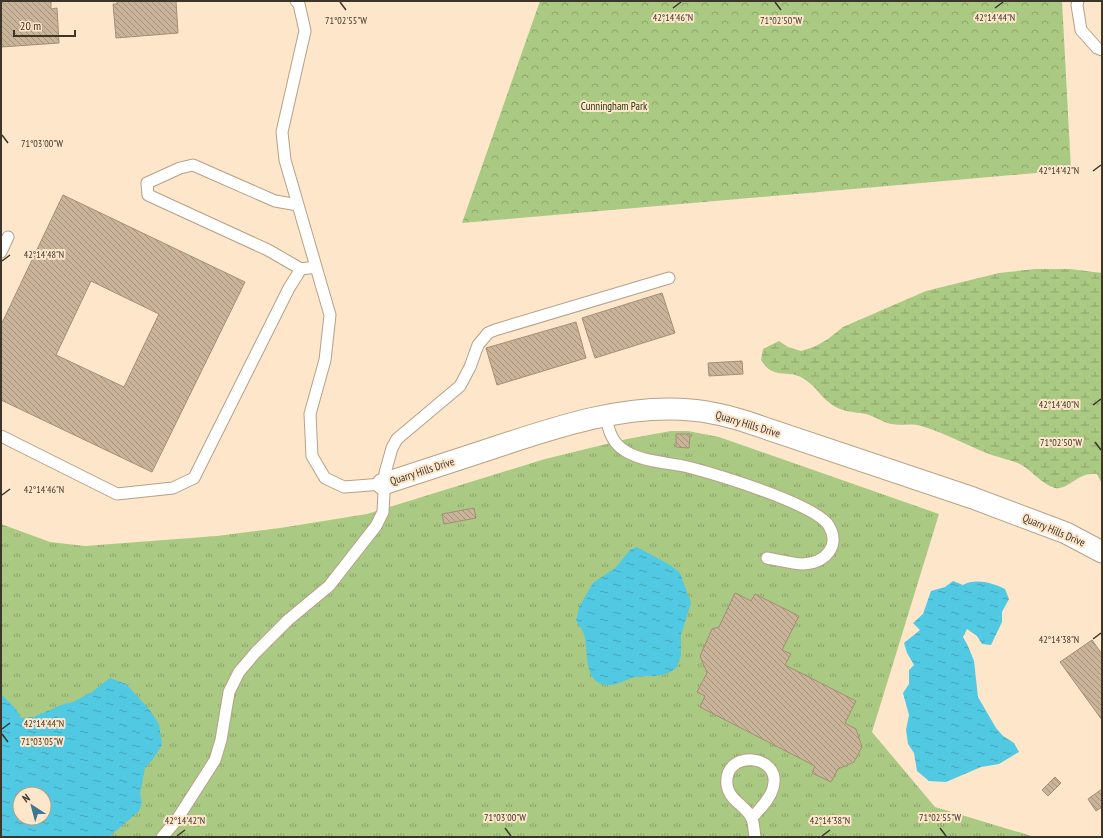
<svg xmlns="http://www.w3.org/2000/svg" width="1103" height="838" viewBox="0 0 1103 838" font-family="'PT Sans Narrow',sans-serif">
<style>
.grass{fill:url(#grass-tufts);fill-rule:evenodd}
.forest{fill:url(#forest-crowns)}
.wetland{fill:url(#wetland-marsh)}
.water{fill:url(#water-ripples);fill-rule:evenodd}
.building{fill:url(#building-back-hatch);stroke:#a48f75;fill-rule:evenodd}
.lines{fill:none;stroke-linecap:round;stroke-linejoin:round}
.service-casing{stroke:#b6a187;stroke-width:13}
.minor-casing{stroke:#b6a187;stroke-width:23}
.service{stroke:#fff;stroke-width:11}
.minor{stroke:#fff;stroke-width:21}
.ticks{fill:none;stroke:#3e352a;stroke-width:1.5}
.labels{text-anchor:middle;dominant-baseline:central;stroke-width:4;stroke-linejoin:round;paint-order:stroke}
.park-label{font-size:11px;fill:#263413;stroke:#fde6ca}
.street-label{font-size:11px;fill:#3e352a;stroke:#fde6ca}
.ticks-label{font-size:10px;text-anchor:middle;fill:#3e352a;stroke:#fde6ca;stroke-width:4;stroke-linejoin:round;paint-order:stroke}
</style>
<defs>
<pattern id="grass-tufts" width="24" height="20" patternUnits="userSpaceOnUse"><rect width="24" height="20" fill="#aac983"/><path d="M3 7l-1-3M5 7V3M7 7l1-3M15 17l-1-3M17 17v-4M19 17l1-3" fill="none" stroke="#8ca46b"/></pattern>
<pattern id="forest-crowns" width="20" height="18" patternUnits="userSpaceOnUse"><rect width="20" height="18" fill="#aac983"/><path d="M2 6a3 3 0 1 1 6 0M12 15a3 3 0 1 1 6 0" fill="none" stroke="#8ca46b"/></pattern>
<pattern id="wetland-marsh" width="20" height="14" patternUnits="userSpaceOnUse"><rect width="20" height="14" fill="#aac983"/><path d="M1 5h8M5 5V1M11 12h8M15 12V8" fill="none" stroke="#8ca46b"/></pattern>
<pattern id="water-ripples" width="26" height="14" patternUnits="userSpaceOnUse"><rect width="26" height="14" fill="#51c9e2"/><path d="M2 4q2-2 4 0t4 0M15 11q2-2 4 0t4 0" fill="none" stroke="#45a4b7"/></pattern>
<pattern id="building-back-hatch" width="6" height="6" patternUnits="userSpaceOnUse"><rect width="6" height="6" fill="#c9b399"/><path d="M-1 5l2 2M0 0l6 6M5-1l2 2" fill="none" stroke="#a5927d"/></pattern>
</defs>
<rect width="100%" height="100%" fill="#fde6ca"/>
<path class="grass" d="M671,431H688L719,437L939,514L872,732L935,807L1035,837H1V524L50,542L85,546L217,536L280,528L367,514L545,459L627,439ZM20,794H44V818H20Z"/>
<path class="forest" d="M540,1H1062L1071,170L462,223Z"/>
<path class="wetland" d="M1035,269H1070L1102,273V484L1097,474C1077,472 1068,491 1055,488C1040,484 1030,467 1015,462C1006,459 997,457 989,454C966,445 945,433 921,426C912,423 901,426 891,424C882,422 874,416 866,414C854,412 842,412 831,404C822,398 816,387 807,381C790,367 774,382 761,360L763,349L779,341L788,347L801,351L814,347L828,339L843,327L926,291L999,273Z"/>
<path class="water" d="M637,547L670,565L680,573L691,603L681,635V656L676,668C660,680 652,674 635,677C627,679 619,684 611,685C582,687 589,652 584,634C582,629 579,625 576,621L579,607L593,583L615,568L630,550Z
M953,581L963,585C976,578 992,583 1005,589L1009,599L1002,612V622L991,645L982,644L977,636L967,629L963,637L968,646L974,661L978,697L996,728L1003,736L1014,743L1019,752L999,764L981,767L946,782L929,781L917,771L914,753L908,744L906,730L909,715L903,693L909,684V670L914,665L907,653L904,643L920,630L913,623L923,614L931,591L945,587Z
M110,678L126,684L149,709L159,724L162,745L153,759L145,768L140,794L142,803L139,811L109,837H1V694L16,709L21,718L34,717L61,705L73,702L92,692ZM20,794H44V818H20Z"/>
<path class="building" d="M1,1H51V9L57,8L59,43L1,47Z
M117,1H176L178,33L116,38L113,4H117Z
M63,195L245,282L152,472L1,400V325ZM91,281L159,314L124,387L56,355Z
M662,293L675,333L595,358L582,318Z
M576,322L586,358L497,385L486,348Z
M742,361L743,374L709,376L708,363Z
M676,434H690L689,448L676,447Z
M474,508L476,518L444,524L442,514Z
M735,593L751,601L755,594L799,616L782,650L791,654L785,665L856,701L845,723L856,729L862,747L854,762L838,769L831,782L812,773L815,766L700,707L705,696L697,692L707,673L700,656L712,629L719,627Z
M1092,640L1102,654V720L1060,662Z
M1055,777L1061,783L1048,796L1042,790Z
M1102,789V807L1096,811L1088,799Z"/>
<g class="lines">
<g class="service-casing">
<path id="service" d="M296,1L299,4L305,31L282,132L285,160L330,315L325,360L310,414L312,456L325,478L344,487L383,484
M1078,1L1077,5L1081,30L1097,48L1102,50
M298,205L275,201L193,165L180,168L147,183L148,195L268,250L301,269
M1,252L8,237
M606,416C608,428 611,440 621,448C639,462 666,462 688,467C715,474 816,504 829,526C841,546 825,563 803,564C792,564 779,560 767,558
M1,436L117,494L173,488L194,478L289,288L301,269L316,267
M752,818C759,809 770,800 773,788C783,754 723,748 727,785C729,801 747,806 752,819C754,824 754,831 755,837
M162,837L176,821L215,760L221,740L229,692L239,672L256,652L288,620L329,586L376,526L383,512L385,473L392,448L397,439L460,386L470,367L478,345L488,333L495,330L669,278"/>
</g>
<g class="minor-casing">
<path id="minor" d="M383,484C420,472 456,460 493,448C556,427 624,404 691,410C709,411 727,416 744,421L973,498L1066,533L1102,552"/>
</g>
<use href="#service" class="service"/>
<use href="#minor" class="minor"/>
</g>
<path class="ticks" d="M340,2L346,10M775,2L781,10M673,8L681,2M995,8L1003,2M2,135L8,143M1093,171L1101,165M2,261L10,255M1093,405L1101,399M1095,442L1101,450M2,495L10,489M1093,639L1101,633M2,729L10,723M2,734L8,742M505,828L511,836M940,828L946,836M177,836L185,830M822,836L830,830"/>
<g class="labels">
<g class="park-label">
<text x="614" y="106">Cunningham Park</text>
</g>
<g class="street-label">
<text transform="translate(748 424) rotate(17)">Quarry Hills Drive</text>
<text transform="translate(422 471) rotate(-18)">Quarry Hills Drive</text>
<text transform="translate(1054 530) rotate(23)">Quarry Hills Drive</text>
</g>
</g>
<g class="ticks-label">
<text x="673" y="21">42°14'46"N</text>
<text x="995" y="21">42°14'44"N</text>
<text x="346" y="24">71°02'55"W</text>
<text x="781" y="24">71°02'50"W</text>
<text x="42" y="147">71°03'00"W</text>
<text x="1059" y="174">42°14'42"N</text>
<text x="44" y="258">42°14'48"N</text>
<text x="1059" y="408">42°14'40"N</text>
<text x="1061" y="446">71°02'50"W</text>
<text x="44" y="493">42°14'46"N</text>
<text x="1059" y="643">42°14'38"N</text>
<text x="44" y="727">42°14'44"N</text>
<text x="42" y="745">71°03'05"W</text>
<text x="505" y="821">71°03'00"W</text>
<text x="940" y="821">71°02'55"W</text>
<text x="185" y="824">42°14'42"N</text>
<text x="830" y="824">42°14'38"N</text>
</g>
<rect width="1103" height="838" fill="none" stroke="#3e352a" stroke-width="4"/>
<g transform="translate(32 806) rotate(324)"><circle r="19" fill="#fde6ca" stroke="#b19f8a"/>
<path d="M0-3L7 15L0 10L-7 15Z" fill="#3d7790"/>
<text y="-6" font-size="11" font-weight="bold" text-anchor="middle" fill="#3e352a">N</text>
</g>
<path d="M14 30v6h61v-6" fill="none" stroke="#3e352a" stroke-width="2"/>
<text x="20" y="30" font-size="12" fill="#3e352a" stroke="#fde6ca" stroke-width="3" paint-order="stroke">20 m</text>
</svg>
